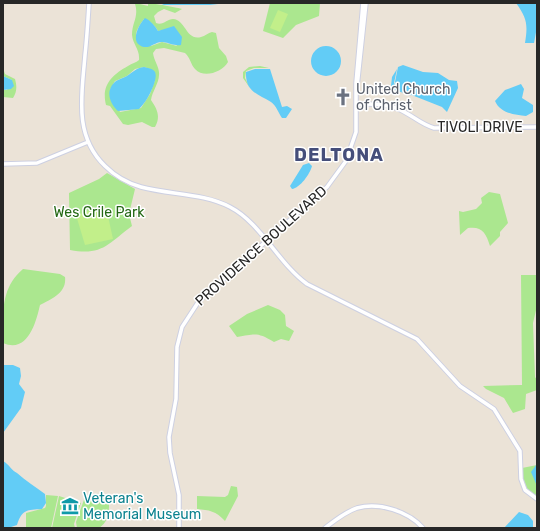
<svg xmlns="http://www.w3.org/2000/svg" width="540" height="531" viewBox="0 0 540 531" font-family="Rubik,sans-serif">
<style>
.green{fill:#abe78f;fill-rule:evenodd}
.pitch{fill:#c2ef8a}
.water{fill:#62ccf6}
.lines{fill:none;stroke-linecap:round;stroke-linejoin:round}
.secondary-casing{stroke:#cdd0e2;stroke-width:5.5}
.secondary{stroke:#fff;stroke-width:3.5}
.labels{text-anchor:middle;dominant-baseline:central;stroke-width:3;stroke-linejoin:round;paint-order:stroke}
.worship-label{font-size:14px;fill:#5b616d;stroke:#fff;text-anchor:start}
.street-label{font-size:14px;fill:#272727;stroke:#fff}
.park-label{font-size:14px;fill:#246814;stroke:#fff}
.culture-label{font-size:14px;fill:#0d838f;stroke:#fff;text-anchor:start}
.district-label{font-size:18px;font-weight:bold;letter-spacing:1px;fill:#454e7a;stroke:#fff}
</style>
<rect width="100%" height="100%" fill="#ebe3d7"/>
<path class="green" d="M136,3L148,6V3C152,3 180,8 182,9L175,13L164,9L158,12L154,16L156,23C163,26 167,19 173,19C186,20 186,41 201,37C205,36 208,33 212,32L216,33L219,48L226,56L228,62C222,72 204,79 195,69C191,65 190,57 185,53L164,48L156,49L153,53C154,61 160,68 159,75C159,83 152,92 151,100C157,109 161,116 155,127H152L142,122L128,125L123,124L110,106L106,105C101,85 112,75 128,66C132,63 136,63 139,60C140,49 133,45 132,35C132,22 139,17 135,4ZM144,19C150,20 156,27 158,31L165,30L177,46L162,42L151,46L141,45C132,35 137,29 144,19ZM144,67L150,69L155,80L150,94L141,108L120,112L110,90L115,81L127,76L135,69Z
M270,3H320L319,16L296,25L283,38L263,31Z
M260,66L269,68H254L246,71L245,78L250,88L243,78V72L249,67Z
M3,68L5,74L15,79C17,86 17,92 13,98L3,97V90H7L12,80L3,76Z
M107,173L135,189L129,214L132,226C108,244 102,256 70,250L69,193L99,179Z
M489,192L500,194L508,223L500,232V236L490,246C486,233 482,226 468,228L460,235L459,211L463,212L476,209L482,203L481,198Z
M23,269L60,274L65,277C67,293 51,299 40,305C36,322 28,354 3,343C3,315 0,288 23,269Z
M521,275H537V306L533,323L535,377L537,380V390L526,394L525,409L513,413L504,398L486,389L483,386L522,385Z
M268,305L280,310L285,315L286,326L294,331L289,341L281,339L274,342C257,332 256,334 237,337L229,326L247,314Z
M537,465V498C524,491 523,482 522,468Z
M231,486L237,487L238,496L225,521C216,511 209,510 197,509V496L225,497L228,495Z
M46,495L58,496L51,528H26V513L45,508L46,506Z
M59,496L81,503L74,524L75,528H52Z
M85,497L109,498C109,509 110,521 99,528H77L76,522Z"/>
<path class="pitch" d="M278,10L288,14L280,32L270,28Z
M102,207H106L113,239L85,245L76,215Z"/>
<path class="water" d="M159,3H226L210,5H164Z
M516,3H537V27L534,43H525C528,25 527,18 516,3Z
M145,18C150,20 156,27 158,31L174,26L182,37L181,45C174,46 170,43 163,42C156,41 151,48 144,47C129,44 138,25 145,18Z
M311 61a15 15 0 1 1 30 0a15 15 0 1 1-30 0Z
M403,65L423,72L438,73L449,80L457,81L458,88L447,112L442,107L399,90L395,82L398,67Z
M144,67C147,68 153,68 155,72C159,80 145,105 139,109L118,111C109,103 105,90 116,81C119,79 124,78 127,76C133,72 136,68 144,67Z
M255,69H270L282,107L287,106L292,109L286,118H282C279,114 276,105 271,102C258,94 245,92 246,72Z
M397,69L394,83L399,90L412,96L395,90L391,86L392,77Z
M3,76L12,80L14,86L11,89L3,90Z
M521,84L524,89L522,98L533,105V112L526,116C515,115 500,113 495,101L505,90Z
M309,163L312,166C310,174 300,188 292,189L290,186L303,165Z
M3,365H13L20,368L21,376L19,384L25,392L21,408L3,433Z
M3,461C10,465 11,470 17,473C26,481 36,487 45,494L46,503L42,509C27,510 22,509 17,525L8,528L3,527Z
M537,464V486L531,472Z
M519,512L528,515L533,521V527L504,528Z"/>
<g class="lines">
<g class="secondary-casing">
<path id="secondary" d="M89,3C88,20 87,37 85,55C82,94 73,135 105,166C115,176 127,183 141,187C171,195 203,193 230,207C261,223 278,263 307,284L417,339L460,386L494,409L520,451L521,479L525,490L537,499
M357,87L366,3
M357,104C371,104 385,103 398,109C411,114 420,124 434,128L537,127
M3,164L37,163L88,142
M179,528V495L170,453L169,437L176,399L177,347L182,327L199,301L327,187L346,161L356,132V83L363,3
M325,528C334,521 345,512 357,508C379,502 408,511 423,528"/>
</g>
<use href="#secondary" class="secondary"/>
</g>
<defs>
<g id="church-bare" transform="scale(1.38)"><path d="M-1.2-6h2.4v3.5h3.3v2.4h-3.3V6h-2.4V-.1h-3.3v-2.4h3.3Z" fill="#6b7280" stroke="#fff" stroke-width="2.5" paint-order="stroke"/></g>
<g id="museum-bare" transform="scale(1.38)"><path d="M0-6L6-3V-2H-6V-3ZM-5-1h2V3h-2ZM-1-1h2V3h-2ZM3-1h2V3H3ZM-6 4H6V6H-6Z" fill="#0f9aa8" stroke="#fff" stroke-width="2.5" paint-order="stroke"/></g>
</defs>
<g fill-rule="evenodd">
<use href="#church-bare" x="343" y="97"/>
<use href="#museum-bare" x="70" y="506"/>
</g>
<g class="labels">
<g class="worship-label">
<text x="356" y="89">United Church<tspan x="356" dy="16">of Christ</tspan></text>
</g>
<g class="street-label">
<text x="480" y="127">TIVOLI DRIVE</text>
<text transform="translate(261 246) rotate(-42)">PROVIDENCE BOULEVARD</text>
</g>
<g class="park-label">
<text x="99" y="212">Wes Crile Park</text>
</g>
<g class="culture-label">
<text x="83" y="498">Veteran's<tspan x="83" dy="16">Memorial Museum</tspan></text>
</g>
<g class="district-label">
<text x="339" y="155">DELTONA</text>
</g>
</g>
<rect width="540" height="531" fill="none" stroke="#272727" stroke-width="8"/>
</svg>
